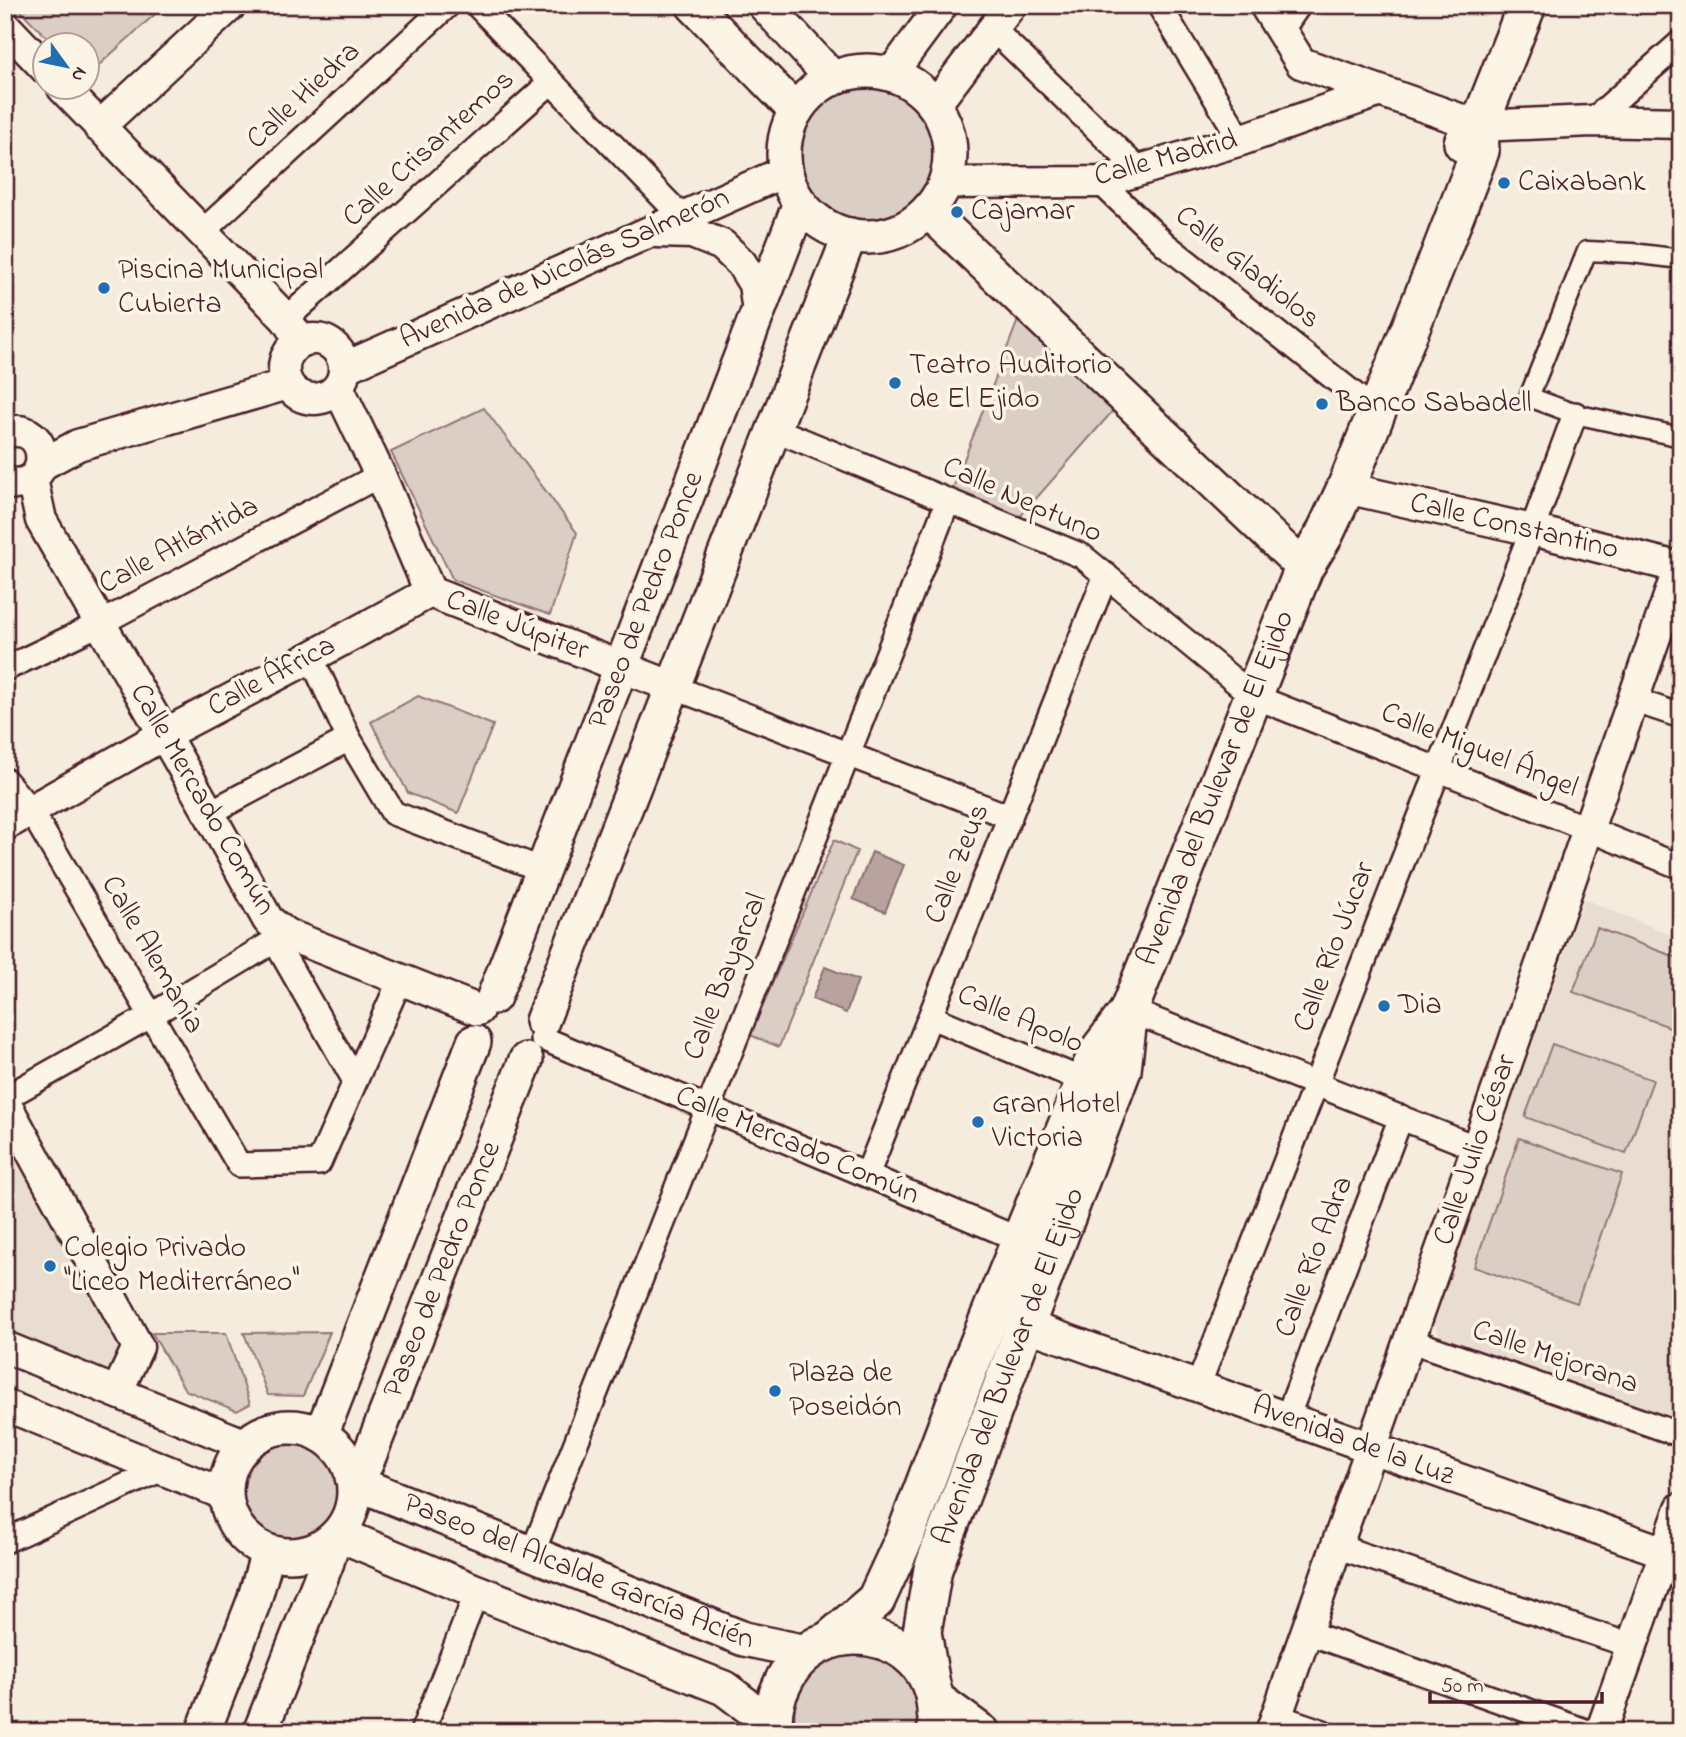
<svg xmlns="http://www.w3.org/2000/svg" width="1686" height="1737" viewBox="0 0 1686 1737" font-family="'Indie Flower',sans-serif">
<style>
.built{fill:#e8ddd0}
.green{fill:#dbcec4;stroke:#927678;stroke-width:2}
.water{fill:#b8a39e;stroke:#8c6e70;stroke-width:2}
.lines{fill:none;stroke-linecap:round;stroke-linejoin:round}
.pedestrian-casing{stroke:#4a1f2b;stroke-width:23}
.minor-casing{stroke:#4a1f2b;stroke-width:28}
.tertiary-casing{stroke:#4a1f2b;stroke-width:35}
.secondary-casing{stroke:#4a1f2b;stroke-width:38}
.primary-casing{stroke:#4a1f2b;stroke-width:42}
.pedestrian{stroke:#fcf5e5;stroke-width:18}
.minor{stroke:#fcf5e5;stroke-width:23}
.tertiary{stroke:#fcf5e5;stroke-width:30}
.secondary{stroke:#fcf5e5;stroke-width:33}
.primary{stroke:#fcf5e5;stroke-width:37}
.poi-dot{fill:#1f6fb2;stroke:#fcf5e5;stroke-width:2.5}
.labels{text-anchor:middle;dominant-baseline:central;stroke-width:7;stroke-linejoin:round;paint-order:stroke}
.street-label{font-size:30px;fill:#4a1f2b;stroke:#fcf5e5}
.poi-label{font-size:30px;fill:#4a1f2b;stroke:#fcf5e5;text-anchor:start}
</style>
<rect width="100%" height="100%" fill="#f5ecde"/>
<filter id="ink" filterUnits="userSpaceOnUse"><feTurbulence type="fractalNoise" baseFrequency=".0143" numOctaves="2"/><feDisplacementMap in="SourceGraphic" scale="14" xChannelSelector="R" yChannelSelector="G"/><feConvolveMatrix kernelMatrix="1 2 1 2 8 2 1 2 1" color-interpolation-filters="sRGB"/></filter>
<g filter="url(#ink)">
<path class="built" d="M1584,899L1681,939V1421L1440,1336L1434,1323Z
M5,1103L138,1347L117,1392L5,1347Z"/>
<path class="green" d="M15,5H165L88,75V46L54,45Z
M795 154a72 72 0 1 1 144 0a72 72 0 1 1-144 0Z
M1025,302L1125,397L1012,526L948,501Z
M484,408L577,533L550,615L453,580L391,452Z
M418,696L493,725L458,813L408,793L371,722Z
M834,840L857,851L779,1047L750,1035Z
M1597,928L1681,959V1031L1573,992Z
M1552,1044L1653,1080L1626,1154L1525,1117Z
M1519,1138L1622,1174L1577,1303L1474,1267Z
M330,1332L303,1396L268,1395L244,1333Z
M152,1333H226L250,1404L237,1411L185,1390Z
M236 1491a53 53 0 1 1 106 0a53 53 0 1 1-106 0Z
M871,1652C882,1659 895,1665 905,1673C921,1687 921,1713 917,1732H797C789,1706 801,1678 822,1663C825,1661 829,1658 832,1657C844,1653 859,1654 871,1652Z"/>
<path class="water" d="M872,852L904,865L885,912L853,899Z
M825,967L858,980L846,1013L812,999Z"/>
<g class="lines">
<g class="pedestrian-casing">
<path id="pedestrian" d="M1681,259L1632,253L1587,251L1529,397L1575,414L1681,437"/>
</g>
<g class="minor-casing">
<path id="minor" d="M477,5L682,217
M1159,5L1241,140
M993,29L1140,171
M1281,31L1299,5
M1592,121L1681,42
M1100,182L1166,245L1359,398
M202,232L448,5
M286,319L551,82
M774,429L1082,556L1253,696L1588,829L1681,867
M311,657L349,739L393,813L543,870
M5,669L99,624L380,475
M673,687L1010,817
M1633,700L1681,716
M5,780L31,811L239,1165L319,1163L400,980
M209,813L349,739
M275,941L355,1081
M1129,1010L1477,1148
M931,1017L1085,1081
M542,1038L1030,1244
M5,1098L150,1016L286,934
M867,1175L1106,575
M1409,1340L1681,1435
M1198,1386L1532,530L1575,414
M1287,1418L1401,1117
M5,1541L162,1469
M1336,1546L1632,1646
M532,1554L948,501
M1306,1632L1588,1732
M1276,1716L1323,1732
M422,1732L477,1592"/>
</g>
<g class="tertiary-casing">
<path id="tertiary" d="M1265,5L1301,63L1479,126L1592,121L1681,123
M5,26L46,69
M891,74L942,5
M63,88L286,319L301,342
M935,105L1011,5
M99,127L231,5
M945,183L1100,182L1241,140L1380,91
M656,232L692,233L722,245L741,263L754,284L758,311
M284 369a30 30 0 1 1 60 0a30 30 0 1 1-60 0Z
M344,368L786,171
M338,387L380,475L430,592L673,687
M5,433C52,418 55,496 5,482
M41,465L78,445L288,384
M32,479L41,520L209,813L268,920L286,934L478,1010
M1346,488L1532,530L1681,568
M5,825L163,735L311,657L430,592
M5,1103L138,1347L117,1392
M1025,1325L1681,1558
M5,1347L246,1445
M5,1405L226,1495
M1271,1732L1477,1148L1679,568
M1601,1732L1681,1508"/>
</g>
<g class="secondary-casing">
<g id="secondary">
<path d="M693,5L796,111"/>
<path d="M765,5L833,79"/>
<circle cx="867" cy="154" r="83"/>
<path d="M928,211L1304,568"/>
<path id="s1" d="M494,997L800,203"/>
<path d="M542,1021L850,235"/>
<circle cx="290" cy="1491" r="64"/>
<path d="M321,1435L474,1042"/>
<path id="s2" d="M352,1477L366,1464L526,1060"/>
<path id="s3" d="M354,1482L744,1639L806,1652"/>
<path d="M338,1534L477,1592L724,1688L774,1726"/>
<path d="M936,1698L983,1732"/>
<path d="M203,1732L254,1601L268,1552"/>
<path d="M260,1732L327,1562L333,1539"/>
</g>
</g>
<g class="primary-casing">
<g id="primary">
<path d="M1463,143L1479,126L1527,5"/>
<path d="M832,1638L876,1600L904,1539L968,1370L1085,1081L1098,1052L1129,1011"/>
<path id="s4" d="M931,1685L922,1632L933,1569L1122,1070L1129,1010L1304,568L1324,535L1346,488L1435,267L1480,151L1479,126"/>
<path d="M775,1732C771,1716 775,1699 782,1685C815,1608 931,1626 936,1710C937,1718 938,1724 936,1732"/>
</g>
</g>
<use href="#pedestrian" class="pedestrian"/>
<use href="#minor" class="minor"/>
<use href="#tertiary" class="tertiary"/>
<use href="#secondary" class="secondary"/>
<use href="#primary" class="primary"/>
</g>
</g>
<g class="poi-dot">
<circle cx="1504" cy="183" r="7"/>
<circle cx="957" cy="212" r="7"/>
<circle cx="104" cy="288" r="7"/>
<circle cx="895" cy="383" r="7"/>
<circle cx="1322" cy="404" r="7"/>
<circle cx="1384" cy="1006" r="7"/>
<circle cx="978" cy="1122" r="7"/>
<circle cx="50" cy="1266" r="7"/>
<circle cx="775" cy="1391" r="7"/>
</g>
<g class="labels">
<g class="street-label">
<text transform="translate(304 96) rotate(-43)">Calle Hiedra</text>
<text transform="translate(429 149) rotate(-42)">Calle Crisantemos</text>
<text transform="translate(1166 159) rotate(-15)">Calle Madrid</text>
<text transform="translate(1247 268) rotate(39)">Calle Gladiolos</text>
<text transform="translate(565 269) rotate(-24)">Avenida de Nicolás Salmerón</text>
<text transform="translate(1022 501) rotate(24)">Calle Neptuno</text>
<text transform="translate(1514 527) rotate(13)">Calle Constantino</text>
<text transform="translate(179 546) rotate(-28)">Calle Atlántida</text>
<text stroke="none"><textPath href="#s1" startOffset="425">Paseo de Pedro Ponce</textPath></text>
<text transform="translate(517 626) rotate(21)">Calle Júpiter</text>
<text transform="translate(272 677) rotate(-28)">Calle África</text>
<text transform="translate(1479 751) rotate(22)">Calle Miguel Ángel</text>
<text stroke="none"><textPath href="#s4" startOffset="950">Avenida del Bulevar de El Ejido</textPath></text>
<text transform="translate(202 800) rotate(60)">Calle Mercado Común</text>
<text transform="translate(958 864) rotate(-68)">Calle Zeus</text>
<text transform="translate(1335 947) rotate(-69)">Calle Río Júcar</text>
<text transform="translate(152 955) rotate(60)">Calle Alemania</text>
<text transform="translate(726 977) rotate(-68)">Calle Bayarcal</text>
<text transform="translate(1020 1020) rotate(23)">Calle Apolo</text>
<text transform="translate(797 1146) rotate(23)">Calle Mercado Común</text>
<text transform="translate(1476 1150) rotate(-71)">Calle Julio César</text>
<text transform="translate(1315 1257) rotate(-69)">Calle Río Adra</text>
<text stroke="none"><textPath href="#s2" startOffset="228">Paseo de Pedro Ponce</textPath></text>
<text transform="translate(1555 1358) rotate(19)">Calle Mejorana</text>
<text stroke="none"><textPath href="#s4" startOffset="334">Avenida del Bulevar de El Ejido</textPath></text>
<text transform="translate(1353 1442) rotate(20)">Avenida de la Luz</text>
<text stroke="none"><textPath href="#s3" startOffset="242">Paseo del Alcalde García Acién</textPath></text>
</g>
<g class="poi-label">
<text x="1518" y="183">Caixabank</text>
<text x="971" y="212">Cajamar</text>
<text x="118" y="271">Piscina Municipal<tspan x="118" dy="34">Cubierta</tspan></text>
<text x="909" y="366">Teatro Auditorio<tspan x="909" dy="34">de El Ejido</tspan></text>
<text x="1336" y="404">Banco Sabadell</text>
<text x="1398" y="1006">Dia</text>
<text x="992" y="1105">Gran Hotel<tspan x="992" dy="34">Victoria</tspan></text>
<text x="64" y="1249">Colegio Privado<tspan x="64" dy="34">"Liceo Mediterráneo"</tspan></text>
<text x="789" y="1374">Plaza de<tspan x="789" dy="34">Poseidón</tspan></text>
</g>
</g>
<rect width="1686" height="1737" fill="none" stroke="#fcf5e5" stroke-width="28"/>
<rect x="14" y="14" width="1658" height="1709" fill="none" stroke="#4a1f2b" stroke-width="2.5" filter="url(#ink)"/>
<g transform="translate(66 66) rotate(123)"><circle r="33" fill="#fcf5e5" stroke="#b59f9b" stroke-width="2"/>
<path d="M0-5L12 26L0 18L-12 26Z" fill="#1f6fb2"/>
<text y="-10" font-size="19" font-weight="bold" text-anchor="middle" fill="#4a1f2b">N</text>
</g>
<path d="M1430 1692v10h172v-10" fill="none" stroke="#4a1f2b" stroke-width="3.5"/>
<text x="1441" y="1692" font-size="21" fill="#4a1f2b" stroke="#fcf5e5" stroke-width="5" paint-order="stroke">50 m</text>
</svg>
